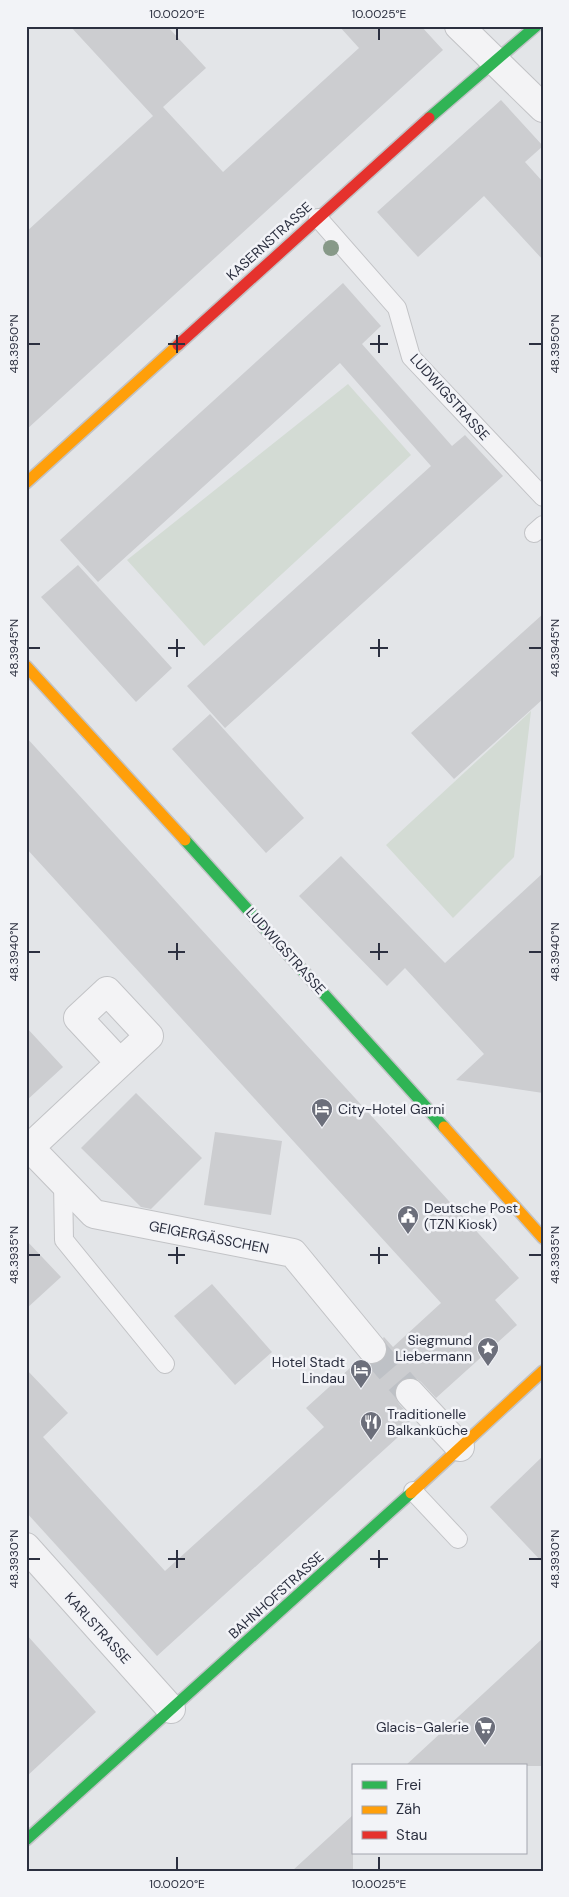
<svg xmlns="http://www.w3.org/2000/svg" width="569" height="1897" viewBox="0 0 569 1897" font-family="'DM Sans',sans-serif">
<style>
.green{fill:#d3dbd4}
.building{fill:#cccdd0}
.lines{fill:none;stroke-linecap:round;stroke-linejoin:round}
.street-tunnel{stroke:#bec1c6;stroke-width:28;stroke-dasharray:28 14;stroke-linecap:butt}
.lane-casing{stroke:#c2c3c6;stroke-width:20}
.street-casing{stroke:#c2c3c6;stroke-width:30}
.fast-casing{stroke:#c2c3c6;stroke-width:14}
.slow-casing{stroke:#c2c3c6;stroke-width:14}
.jam-casing{stroke:#c2c3c6;stroke-width:14}
.lane{stroke:#f3f3f5;stroke-width:18}
.street{stroke:#f3f3f5;stroke-width:28}
.fast{stroke:#30b455;stroke-width:11}
.slow{stroke:#ff9f0a;stroke-width:11}
.jam{stroke:#e5322d;stroke-width:11}
.tree{fill:#879988}
.ticks{fill:none;stroke:#2c3040;stroke-width:2}
.labels{text-anchor:middle;dominant-baseline:central;stroke-width:5;stroke-linejoin:round;paint-order:stroke}
.street-label{font-size:14px;fill:#2c3040;stroke:#f2f3f7}
.poi-label{font-size:14px;fill:#2c3040;stroke:#f2f3f7;text-anchor:start}
.neatline{fill:none;stroke:#2c3040;stroke-width:2}
.ticks-label{font-size:12px;text-anchor:middle;fill:#2c3040}
</style>
<rect width="100%" height="100%" fill="#e3e5e8"/>
<path class="green" d="M348,384L411,455L204,646L127,560Z
M531,711L514,857L453,918L386,845Z"/>
<path class="building" d="M70,26H167L206,68L163,107L223,172L359,48L339,26H421L443,50L26,430V232L153,116Z
M501,100L543,146L525,162L543,182V260L484,196L418,257L377,212Z
M343,283L381,326L362,344L452,446L465,435L503,476L225,728L187,686L431,466L340,363L98,582L60,540Z
M78,565L172,668L136,702L41,597Z
M543,614V699L454,779L411,733Z
M210,714L304,818L266,853L172,749Z
M26,737L519,1278L495,1300L517,1325L436,1398L421,1382L415,1378H407L400,1381L395,1388V1396L399,1404L413,1419L406,1425L408,1428L157,1656L26,1512V1369L68,1413L43,1437L165,1571L324,1427L306,1408L360,1359L367,1364H375L382,1361L386,1355L387,1347L383,1338L384,1337L393,1347L441,1303L26,848Z
M341,856L445,963L543,873V1093L456,1080L484,1054L405,968L387,986L299,896Z
M26,1027L63,1067L26,1101Z
M136,1093L202,1158L151,1209L141,1207L81,1148Z
M215,1132L282,1141L271,1215L204,1205Z
M26,1240L61,1277L26,1309Z
M212,1284L272,1352L235,1385L174,1316Z
M543,1456V1563L490,1507Z
M26,1634L96,1712L26,1777Z
M543,1638V1766H405L498,1680Z
M353,1815V1871H292Z"/>
<g class="lines">
<path class="street-tunnel" d="M372,1349L410,1393"/>
<g class="lane-casing">
<path id="lane" d="M318,218L397,308L411,357L543,497
M534,533L543,525
M63,1183L64,1240L165,1364
M413,1491L458,1539"/>
</g>
<g class="street-casing">
<path id="street" d="M459,26L543,108
M30,1148L94,1214L293,1253L372,1349
M26,1151L120,1063L149,1036L107,991L78,1018L120,1063
M410,1393L460,1447
M26,1547L171,1709"/>
</g>
<g class="fast-casing">
<path id="fast" d="M429,118L536,26
M185,840L444,1127
M26,1840L411,1493"/>
</g>
<g class="slow-casing">
<path id="slow" d="M26,483L178,345
M26,666L185,840
M444,1127L543,1238
M411,1493L543,1371"/>
</g>
<g class="jam-casing">
<path id="jam" d="M178,345L429,118"/>
</g>
<use href="#lane" class="lane"/>
<use href="#street" class="street"/>
<use href="#fast" class="fast"/>
<use href="#slow" class="slow"/>
<use href="#jam" class="jam"/>
</g>
<circle class="tree" cx="331" cy="248" r="8"/>
<path class="ticks" d="M177,28V40M379,28V40M177,335V353M379,335V353M28,344H40M168,344H185M370,344H388M529,344H542M177,639V657M379,639V657M28,648H40M168,648H185M370,648H388M529,648H542M177,943V960M379,943V960M28,952H40M168,952H185M370,952H388M529,952H542M177,1247V1264M379,1247V1264M28,1255H40M168,1255H185M370,1255H388M529,1255H542M177,1550V1568M379,1550V1568M28,1559H40M168,1559H185M370,1559H388M529,1559H542M177,1857V1870M379,1857V1870"/>
<defs>
<g id="hotel-pin" transform="scale(1.125)"><path d="M0 17L-7.5 6A9.5 9.5 0 1 1 7.5 6Z" fill="#6c6f7b" stroke="#f2f3f7"/><path d="M-6-4.5h1.5V1H6V5H4.5V3h-9V5H-6ZM-4 0a1.8 1.8 0 1 1 3.6 0ZM.5 0V-2.5h3Q6-2.5 6 0Z" fill="#fff"/></g>
<g id="civic-pin" transform="scale(1.125)"><path d="M0 17L-7.5 6A9.5 9.5 0 1 1 7.5 6Z" fill="#6c6f7b" stroke="#f2f3f7"/><path d="M-.6-6.5H3V-4.5H.6V-3L4-1V1h2V6H-6V1h2V-1L-.6-3ZM-1.2 2.5V6h2.4V2.5Z" fill="#fff"/></g>
<g id="sight-pin" transform="scale(1.125)"><path d="M0 17L-7.5 6A9.5 9.5 0 1 1 7.5 6Z" fill="#6c6f7b" stroke="#f2f3f7"/><path d="M0-6L1.8-2.2L6-1.7L2.9 1.2L3.7 5.4L0 3.3L-3.7 5.4L-2.9 1.2L-6-1.7L-1.8-2.2Z" fill="#fff"/></g>
<g id="restaurant-pin" transform="scale(1.125)"><path d="M0 17L-7.5 6A9.5 9.5 0 1 1 7.5 6Z" fill="#6c6f7b" stroke="#f2f3f7"/><path d="M-5-6h1v4h1v-4h1v4h1v-4h1v5L-1.5 .5V6h-2V.5L-5-1ZM5-6V6H3V1.5H1.5Q1.5-4 5-6Z" fill="#fff"/></g>
<g id="supermarket-pin" transform="scale(1.125)"><path d="M0 17L-7.5 6A9.5 9.5 0 1 1 7.5 6Z" fill="#6c6f7b" stroke="#f2f3f7"/><path d="M-6-5.5h2.5l.6 2H6L4.5 2H-2.5L-4.4-4H-6ZM-1.5 3.2a1.3 1.3 0 1 0 .1 0ZM3 3.2a1.3 1.3 0 1 0 .1 0Z" fill="#fff"/></g>
</defs>
<g fill-rule="evenodd">
<use href="#hotel-pin" x="322" y="1109"/>
<use href="#civic-pin" x="408" y="1216"/>
<use href="#sight-pin" x="488" y="1348"/>
<use href="#hotel-pin" x="361" y="1370"/>
<use href="#restaurant-pin" x="371" y="1422"/>
<use href="#supermarket-pin" x="485" y="1727"/>
</g>
<g class="labels">
<g class="street-label">
<text transform="translate(269 241) rotate(-42)">KASERNSTRASSE</text>
<text transform="translate(450 397) rotate(48)">LUDWIGSTRASSE</text>
<text transform="translate(286 951) rotate(48)">LUDWIGSTRASSE</text>
<text transform="translate(209 1237) rotate(11)">GEIGERGÄSSCHEN</text>
<text transform="translate(276 1595) rotate(-42)">BAHNHOFSTRASSE</text>
<text transform="translate(98 1628) rotate(48)">KARLSTRASSE</text>
</g>
<g class="poi-label">
<text x="338" y="1109">City-Hotel Garni</text>
<text x="424" y="1208">Deutsche Post<tspan x="424" dy="16">(TZN Kiosk)</tspan></text>
<text x="472" y="1340" text-anchor="end">Siegmund<tspan x="472" dy="16">Liebermann</tspan></text>
<text x="345" y="1362" text-anchor="end">Hotel Stadt<tspan x="345" dy="16">Lindau</tspan></text>
<text x="387" y="1414">Traditionelle<tspan x="387" dy="16">Balkanküche</tspan></text>
<text x="469" y="1727" text-anchor="end">Glacis-Galerie</text>
</g>
</g>
<rect width="569" height="1897" fill="none" stroke="#f2f3f7" stroke-width="55"/>
<rect x="352" y="1764" width="175" height="90" fill="#f2f3f7" stroke="#a3a5ae"/>
<rect x="362" y="1781" width="25" height="8" fill="#30b455" stroke="#a3a5ae"/>
<text x="396" y="1790" font-size="15" fill="#2c3040">Frei</text>
<rect x="362" y="1806" width="25" height="8" fill="#ff9f0a" stroke="#a3a5ae"/>
<text x="396" y="1814" font-size="15" fill="#2c3040">Zäh</text>
<rect x="362" y="1831" width="25" height="8" fill="#e5322d" stroke="#a3a5ae"/>
<text x="396" y="1840" font-size="15" fill="#2c3040">Stau</text>
<rect x="28" y="28" width="514" height="1842" class="neatline"/>
<g class="ticks-label">
<text x="177" y="18">10.0020°E</text>
<text x="379" y="18">10.0025°E</text>
<text transform="translate(14 344) rotate(-90)" y="4">48.3950°N</text>
<text transform="translate(555 344) rotate(-90)" y="4">48.3950°N</text>
<text transform="translate(14 648) rotate(-90)" y="4">48.3945°N</text>
<text transform="translate(555 648) rotate(-90)" y="4">48.3945°N</text>
<text transform="translate(14 952) rotate(-90)" y="4">48.3940°N</text>
<text transform="translate(555 952) rotate(-90)" y="4">48.3940°N</text>
<text transform="translate(14 1255) rotate(-90)" y="4">48.3935°N</text>
<text transform="translate(555 1255) rotate(-90)" y="4">48.3935°N</text>
<text transform="translate(14 1559) rotate(-90)" y="4">48.3930°N</text>
<text transform="translate(555 1559) rotate(-90)" y="4">48.3930°N</text>
<text x="177" y="1888">10.0020°E</text>
<text x="379" y="1888">10.0025°E</text>
</g>
</svg>
